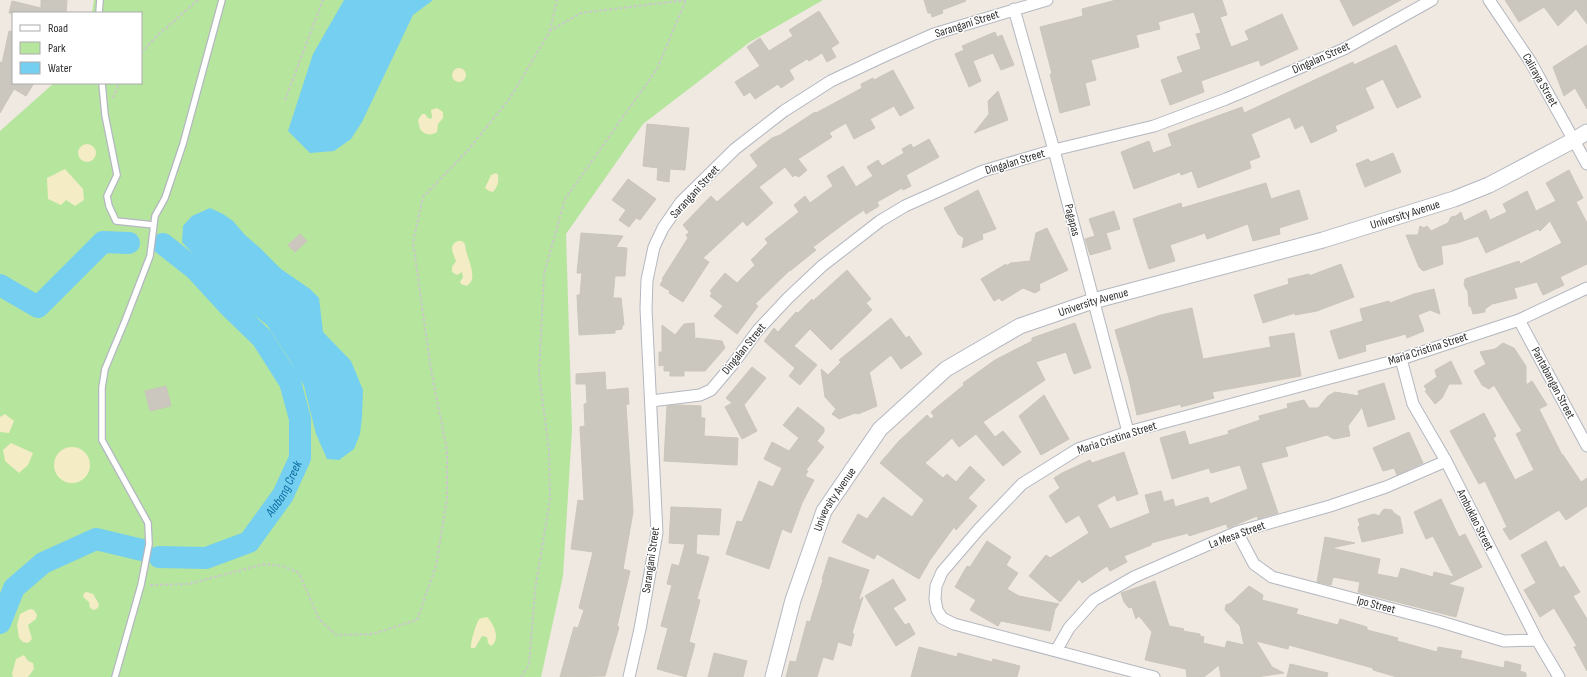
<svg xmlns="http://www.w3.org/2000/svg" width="1587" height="677" viewBox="0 0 1587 677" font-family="'Sofia Sans Condensed',sans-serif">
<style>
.green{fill:#b6e59e}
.sand{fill:#f3ecc5}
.water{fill:#75cff0}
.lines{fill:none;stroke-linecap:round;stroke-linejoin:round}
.river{stroke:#75cff0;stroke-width:22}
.building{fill:#cbc7bf;stroke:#cbc5ba}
.lane-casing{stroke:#b4b7c1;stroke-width:8}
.street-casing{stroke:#b4b7c1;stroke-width:13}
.secondary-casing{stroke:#b4b7c1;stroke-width:17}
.path{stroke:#c9c9c9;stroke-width:2;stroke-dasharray:3 2;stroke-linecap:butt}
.lane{stroke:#fff;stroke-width:5.5}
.street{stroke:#fff;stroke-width:11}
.secondary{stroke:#fff;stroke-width:15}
.labels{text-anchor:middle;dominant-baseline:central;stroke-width:3;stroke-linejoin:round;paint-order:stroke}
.street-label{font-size:12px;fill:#2e2e2e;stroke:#fff}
.water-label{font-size:13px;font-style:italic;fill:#0d6fa3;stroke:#fff}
</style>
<rect width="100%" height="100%" fill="#efe9e1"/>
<path class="green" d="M94,0H823L750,42L643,124L566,234L572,430L563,576L541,677H0V131L54,83H141V13H92Z"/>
<path class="sand" d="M452 75a7 7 0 1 1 14 0a7 7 0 1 1-14 0Z
M437,108L443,112V118L438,124L437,132C431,136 424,135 420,129L418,120L422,114H425L428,118L431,119L432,117L431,110Z
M78 153a9 9 0 1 1 18 0a9 9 0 1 1-18 0Z
M65,169L83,189L84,200L75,206L66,200L61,205L48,199L47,178Z
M496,173L498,175C499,182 498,186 493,192L489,191L485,188L491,175Z
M458,241H462L465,244C466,258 476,271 471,282L467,286L461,284L460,282L463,277L462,272L457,275L452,272V267L456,261C453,253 448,245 458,241Z
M5,414L14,421L9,433L0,432V417Z
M11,443L33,453L28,465L19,473L5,461L3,450Z
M54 465a18 18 0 1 1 36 0a18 18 0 1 1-36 0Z
M87,592L93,594L99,604L98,608L94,610L90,608L89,602L83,597L84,593Z
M30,609L34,610L37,615L36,619L28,625L32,639L28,643L23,642L19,638L17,625L20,614Z
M487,617C494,624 501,639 491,646L488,643L487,637L482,636L475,648H471C470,643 476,624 479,619Z
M24,655L28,661L33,663L34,669L28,677H13L12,674L16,659Z"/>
<path class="water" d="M344,0H433L413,15L362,122L351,139L334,151L310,153L288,131L313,54Z
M210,208L223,214L233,221L245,235L260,248L281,269L310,289L319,298L323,332L351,361L363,390L362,417L360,434L354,449L339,460L327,459L316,434L304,386L289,359L267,325L240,304L182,242L183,226L192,216Z"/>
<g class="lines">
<g class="river">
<path d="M0,285L38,307L103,242L129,243"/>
<path id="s1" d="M159,557L206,558L249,542L283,495L300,458V419L290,382L262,338L229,306L195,269L163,244"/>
<path d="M0,623L14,588L43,563L96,539L142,550"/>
</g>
</g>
<path class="building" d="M41,0H67L66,13H9L12,1L41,8Z
M924,0H965L966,1L942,10L943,13L932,17L931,13H928Z
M1116,0H1222L1227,15L1220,17L1231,47L1249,40L1245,31L1282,14L1298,49L1261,66L1259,60L1201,81L1204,92L1170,105L1161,80L1183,72L1177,57L1201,49L1196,34L1201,33L1194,12L1158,22L1160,29L1136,35L1139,47L1091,60L1096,80L1085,83L1090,105L1060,113L1050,74H1052L1040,27L1083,16L1082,9Z
M1340,0H1401L1353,26Z
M1505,0H1587V24L1576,9L1558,26L1544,7L1519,22Z
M819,11L839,43L831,48L836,57L827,62L822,53L809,61L807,59L789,70L794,79L781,88L778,84L755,99L750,92L744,96L735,82L760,66L747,47L760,38L769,51L793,36L789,30Z
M9,31L13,32V83H34L26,96L14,89L0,113V62L2,63Z
M995,32L997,37L1002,35L1014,65L1001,70L993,53L973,61L981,81L969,87L955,54L964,50L962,46Z
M1396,45L1421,97L1397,108L1383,79L1365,88L1374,108L1335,126L1337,131L1311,143L1303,125L1295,129L1290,117L1251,134L1260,157L1249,161L1251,168L1198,188L1192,171L1181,175L1180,172L1134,189L1121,152L1149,141L1153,153L1172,146L1168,134L1242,107L1244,113L1353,62L1354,65Z
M1587,45V109L1575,88L1564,96L1553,67Z
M893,70L914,108L900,116L894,106L870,119L875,128L854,139L846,123L829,133L832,137L798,159L807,170L799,177L795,175L793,177L785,167L759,187L773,203L747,226L743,221L703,258L709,262L683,302L669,293L670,291L660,285L663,280L662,279L688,238L686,235L689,232L683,225L711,196L717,202L758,166L750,155L772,138L780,135L815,112L816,113L862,88L861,84L873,78L874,80Z
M998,91L1008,120L974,133L989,114L988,101Z
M647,124L689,128L685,170L670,169L669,182L657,180L658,168L643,166Z
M929,139L939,157L906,175L911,186L903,190L902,188L877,202L879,206L866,214L864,210L849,220L813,247L816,250L790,271V270L755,304L758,306L737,334L714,316L723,306L710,296L712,293L710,291L725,273L737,283L755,265L751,260L768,243L765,239L799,212L794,205L805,196L810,203L833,186L827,176L843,166L856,187L873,176L867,167L878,160L882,166L904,153L902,149L911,144L913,148Z
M1393,153L1401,172L1365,187L1356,164L1368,159L1371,162Z
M1569,170L1583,198L1576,202L1587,223V264L1560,277L1564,285L1543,295L1537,282L1514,288L1517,298L1492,304L1485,309V312L1473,314L1471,307L1469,306L1468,292L1464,285L1465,279L1519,261L1520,264L1562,243L1550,221L1540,231L1538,229L1486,253L1478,236L1457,243L1441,246L1443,264L1423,271L1419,267L1406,235H1418L1420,226L1424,228L1427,226L1431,231L1448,223L1451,217L1456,216L1461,212L1464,221L1486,210L1490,220L1507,212L1503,204L1527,191L1536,211L1556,201L1546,183Z
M628,179L656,199L640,220L636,218L629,227L619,220L626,210L612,200Z
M1266,183L1271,199L1299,190L1308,219L1279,228L1280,234L1253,241L1248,224L1207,239L1205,233L1170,245L1175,261L1149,269L1133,219L1181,203L1182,208Z
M978,190L996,229L982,234L983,239L962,248L964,238L958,234L944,208Z
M1114,211L1120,229L1106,233L1111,249L1090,255L1085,239L1095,236L1089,219Z
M1047,228L1068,270L1039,284L1040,290L1035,293L1023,288L1002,301L999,298L994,301L981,279L1006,264V266L1011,263L1030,261L1036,233Z
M581,233L623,236L616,247L627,248L625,276H615L613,298H621L624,325H622V329L615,330V333L579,335L577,295H580L582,273H577Z
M300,234L307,241L295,252L288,245Z
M1341,264L1354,297L1317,311L1295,315V313L1263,323L1254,295L1289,284L1288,279L1309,274V276Z
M847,270L871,299L866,303L872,310L831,350L810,329L794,346L817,365L800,385L789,376L795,368L764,341L774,328L778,332L796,312L798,313L812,299L813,301Z
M1434,289L1440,314L1430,310L1418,315L1424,331L1407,338L1406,334L1365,345L1366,351L1339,359L1330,331L1363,321L1360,309L1389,301L1390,303L1414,294Z
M1192,308L1203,359L1271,347L1269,337L1294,333L1301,376L1212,392L1214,398L1181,407V404L1137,415L1129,379L1115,330L1161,315Z
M891,318L906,338L909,336L922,354L901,369L891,355L870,372L869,371L877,406L858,414L855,413L839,419L832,414L836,409L825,397L821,369L828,375L841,362L839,360Z
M694,323L695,340L696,338L722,341L725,348L705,371H684V376H670V371H664V365L659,366V352H662V325L675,335L684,324Z
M1075,323L1091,368L1074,374L1066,352L1036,362L1045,380L983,422L995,437L1003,431L1021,452L1003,466L976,434L959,447L952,438L925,463L943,478L947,474L956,482L970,466L985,480L968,498L977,506L956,530L954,527L930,560L919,579L877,554L874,559L842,542L858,514L867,519L883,497L912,517L924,500L880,463L899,441L927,415L931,419L934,416L931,412L964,385L963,383L995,360L1032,341V338Z
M1503,343L1514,348L1526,366V385L1532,381L1547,405L1539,409L1562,455H1563L1581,482L1587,478V506L1566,520L1559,510L1510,540L1503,529L1507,527L1485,481L1479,484L1450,431L1484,413L1496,436L1493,438L1515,480L1534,470L1516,434L1522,431L1494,385L1489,389L1482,385L1474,371L1486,364L1480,352L1495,349Z
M1451,361L1462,384H1449L1442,398L1435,404L1425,391L1427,390L1424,386L1437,377L1435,370Z
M752,367L766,378L744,405L757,431L742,439L725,407L732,403L726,398Z
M605,372L606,390L628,388L629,404L626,405L633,512L623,569L630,571L617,626L619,627L605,676L560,677L574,627L578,628L584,610L579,608L593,552L571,549L578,500L584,501L580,427L585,426L584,404L587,403L586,384H576V374Z
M1384,383L1395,419L1368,427L1362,407L1348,426L1350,436L1334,439L1327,435L1285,447L1288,456L1261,463L1278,513L1258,519L1257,516L1228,528L1226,524L1189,536L1188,533L1151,543V545L1124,556L1127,562L1110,571L1107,566L1082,583L1079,579L1060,602L1029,576L1046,555L1050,558L1089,533L1079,515L1066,523L1049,496L1060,488L1054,478L1062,473L1090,460L1092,463L1124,452L1138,494L1117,501L1115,495L1097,505L1110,529L1150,513L1145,495L1161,491L1164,502L1173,499L1175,507L1208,497L1210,504L1248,489L1240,465L1211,473L1209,468L1172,479L1160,438L1185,431L1189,445L1229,434L1228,431L1260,420L1259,416L1288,408L1287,404L1304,400L1309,408H1318L1328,396L1335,392L1359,396L1358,391Z
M166,386L171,406L150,411L145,391Z
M1044,395L1069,439L1041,455L1019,416Z
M679,405L701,406V418H705L704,436L738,438L737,465L664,461L667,406Z
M798,407L824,428V432L817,441L824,447L806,470L808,471L805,476L814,480L802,503L791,533L782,529L769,569L726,554L737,521L742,522L759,481L773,487L782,468L764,459L772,442L789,451L799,438L783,425Z
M1409,432L1423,463L1397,475L1394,468L1383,471L1373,448Z
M1441,499L1459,537L1465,534L1482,567L1448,584L1464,588L1456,617L1358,592L1360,582L1333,577L1331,585L1317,582L1325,537L1355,543L1331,548L1380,559L1377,574L1398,578L1401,568L1433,577L1434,572L1454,577L1433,536L1426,539L1414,512Z
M671,507L721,509L719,535L697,534L696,554L709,557L697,599L700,600L689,642L695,644L686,677L657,669L668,628L661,626L672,585L667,584L672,564L679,566L685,544L669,543Z
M1385,509L1392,510L1394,513L1400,517L1403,533L1362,542L1358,527L1360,525L1358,519L1374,514L1379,516L1383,510Z
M987,541L1011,557L1006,565L1018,573L1007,589L1019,596L1059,604L1055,609L1050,631L1001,621L998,626L970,610L976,600L955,587L967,566L970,567Z
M1546,541L1560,568L1564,566L1580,592L1573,596L1587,619V671L1574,647L1577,646L1554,608L1540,617L1524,590L1536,583L1521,555Z
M829,557L869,570L858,601L863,597L852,633L854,634L851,646L838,642L833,660L823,657L817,677H786L790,661L796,662L807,621L810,622L823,580L822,579Z
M893,579L906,600L893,608L905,625L909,623L915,634L896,646L865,596Z
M1155,581L1169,626L1184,629L1183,631L1200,634V636L1204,637L1203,643L1225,648L1227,641L1244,645L1240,626L1225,610L1226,605L1231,603L1249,586L1263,595L1262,600L1298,609L1296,614L1338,625L1340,619L1367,627V630L1398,638L1397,641L1437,652L1438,647L1462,651L1460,658L1504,668L1505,661L1521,665L1520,671L1526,673V677H1397L1373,670V668L1289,645L1288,649L1256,641L1272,667L1284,673L1256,677H1221L1219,665L1204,677H1187L1186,669L1145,660L1152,632L1139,616L1136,619L1132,607L1129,608L1124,602L1121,593Z
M919,647L957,657L958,653L992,662L993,659L1020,666L1017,677H911Z
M714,653L747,661L743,677H708Z
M1290,664L1328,673L1327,677H1287Z"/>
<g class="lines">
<g class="lane-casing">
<path id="lane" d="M99,13L100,0
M102,83L105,115L117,175L107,196L109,206L116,221L154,225
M115,677L141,585L149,544L148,523L102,440V388L105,369L125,321L150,256L155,216L165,198L183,144L222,0"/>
</g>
<g class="street-casing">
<path id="street" d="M1489,0L1530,61L1587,164
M1014,9L1054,150L1128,432
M1519,320L1587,446
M1401,359L1413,404L1446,461L1537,640L1559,677
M651,401L700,395L711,390L733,364L758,330L788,298L822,266L880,221L905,206L983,171L1054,150L1154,126L1226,99L1344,49L1432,0
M1237,532L1254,564L1272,577L1438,621L1504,641L1537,640
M1056,651L1069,628L1094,600L1134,577L1237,532L1330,506L1386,487L1446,461
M629,677L640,629L657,533L646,309L647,280L654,247L663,228L681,202L735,149L784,111L831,81L882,57L934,34L1047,0
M1154,677L954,624L942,618L937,610L935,599L936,586L942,572L979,529L1022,484L1078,449L1128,432L1401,359L1519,320L1587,288"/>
</g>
<g class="secondary-casing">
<g id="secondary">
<path id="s2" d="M773,677L793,600L824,511L880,429L946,369L1020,326L1093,301L1323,240L1454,199L1489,185L1574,140L1587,132"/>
</g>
</g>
<path class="path" d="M550,31L557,0
M141,53L158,35L198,0
M113,98L119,83
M285,100L323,0
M150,585L189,584L264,564L283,566L299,573L319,619L336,635L372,634L417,620L436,566L447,499V450L431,370L413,242L423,197L469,149L510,98L550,31L581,13L686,0
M521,677L529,665L535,590L550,499L549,449L539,375L544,274L565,199L657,69L686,0"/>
<use href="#lane" class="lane"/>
<use href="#street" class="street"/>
<use href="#secondary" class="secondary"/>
</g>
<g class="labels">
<g class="street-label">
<text transform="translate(967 24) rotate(-18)">Sarangani Street</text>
<text transform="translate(1321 58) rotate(-24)">Dingalan Street</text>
<text transform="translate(1540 80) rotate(60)">Caliraya Street</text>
<text transform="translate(1015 162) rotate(-17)">Dingalan Street</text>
<text transform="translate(695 192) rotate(-48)">Sarangani Street</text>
<text stroke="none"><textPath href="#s2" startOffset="849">University Avenue</textPath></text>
<text transform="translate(1072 220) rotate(76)">Pagapas</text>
<text stroke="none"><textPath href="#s2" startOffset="525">University Avenue</textPath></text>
<text transform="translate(744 349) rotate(-51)">Dingalan Street</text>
<text transform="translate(1428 349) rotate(-18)">Maria Cristina Street</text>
<text transform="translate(1553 383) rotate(62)">Pantabangan Street</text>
<text transform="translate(1117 438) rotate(-18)">Maria Cristina Street</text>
<text stroke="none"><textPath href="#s2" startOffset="189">University Avenue</textPath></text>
<text transform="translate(1475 520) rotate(63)">Ambuklao Street</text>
<text transform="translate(1237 535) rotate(-20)">La Mesa Street</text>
<text transform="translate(651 560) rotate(-82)">Sarangani Street</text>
<text transform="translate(1376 605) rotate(15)">Ipo Street</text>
</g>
<g class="water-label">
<text stroke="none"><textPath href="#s1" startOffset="157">Alabang Creek</textPath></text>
</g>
</g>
<rect x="12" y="12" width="130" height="72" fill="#ffffff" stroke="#ababab"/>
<rect x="20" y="25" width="20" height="6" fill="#ffffff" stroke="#ababab"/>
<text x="48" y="32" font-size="12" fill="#2e2e2e">Road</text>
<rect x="20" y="42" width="20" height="12" fill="#b6e59e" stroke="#ababab"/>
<text x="48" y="52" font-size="12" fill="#2e2e2e">Park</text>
<rect x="20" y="62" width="20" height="12" fill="#75cff0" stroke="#ababab"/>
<text x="48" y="72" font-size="12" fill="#2e2e2e">Water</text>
</svg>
